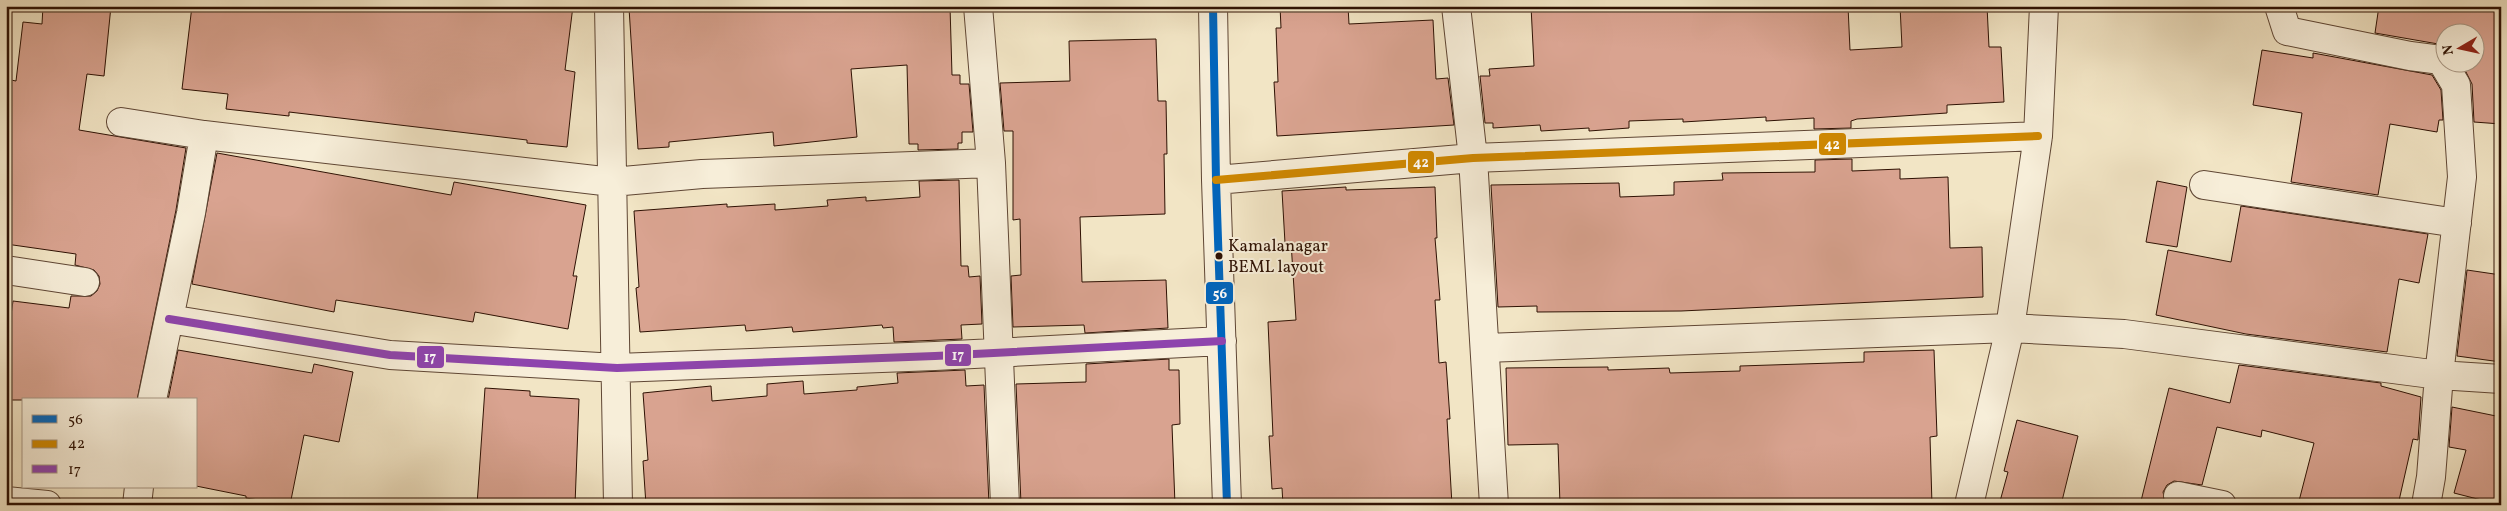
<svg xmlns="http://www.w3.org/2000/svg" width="2507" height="511" viewBox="0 0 2507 511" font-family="Vollkorn,serif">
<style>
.building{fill:#d9a390;stroke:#2e1103}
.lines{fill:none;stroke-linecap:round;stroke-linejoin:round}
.street-casing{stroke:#5f4634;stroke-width:30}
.street{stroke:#f7eed9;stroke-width:28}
.bus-1-casing{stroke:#f7eed9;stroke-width:11}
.bus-2-casing{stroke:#f7eed9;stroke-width:11}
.bus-3-casing{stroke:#f7eed9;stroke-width:11}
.bus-1{stroke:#0065bd;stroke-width:8}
.bus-2{stroke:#cf8801;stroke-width:8}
.bus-3{stroke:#8e44ad;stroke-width:8}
.bus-dot{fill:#2e1103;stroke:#f7eed9;stroke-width:2}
.labels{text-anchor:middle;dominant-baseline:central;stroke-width:4;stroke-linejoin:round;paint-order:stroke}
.bus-label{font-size:17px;fill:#2e1103;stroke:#f7eed9;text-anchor:start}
.line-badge{stroke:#f7eed9;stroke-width:2}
.badge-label{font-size:14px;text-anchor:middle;font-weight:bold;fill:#fff}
</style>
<rect width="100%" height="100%" fill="#f2e5c5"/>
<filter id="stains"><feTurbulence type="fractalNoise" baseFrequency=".004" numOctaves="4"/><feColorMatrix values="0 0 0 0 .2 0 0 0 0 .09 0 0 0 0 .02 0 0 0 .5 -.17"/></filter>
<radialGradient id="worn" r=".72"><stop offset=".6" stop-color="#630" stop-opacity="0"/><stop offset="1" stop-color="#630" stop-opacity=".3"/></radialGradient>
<path class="building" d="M43,6H111L104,76L87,74L79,130L186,148L176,210L137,400H6V350L13,301L69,308L71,296H91L97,291L100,284L99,276L94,270L75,265L76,254L6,244V79L16,81L23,22L42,24Z
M192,6H573L565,70L575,72L567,147L527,143V140L289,112V116L226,109L228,94L182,89Z
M657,6H950L952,75H960V84H969L973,132H962V143H958V149L918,150V144H909L907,65L851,69L857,137L774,146L773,132L669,142V147L638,149L629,8Z
M1280,6H1348L1349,24L1433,20L1436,79L1448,78L1454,125L1277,136L1274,82H1278L1276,28H1281Z
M1531,6H1848L1850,50L1902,47L1900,6H1987L1989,47H2001L2004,102L1947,105V113L1857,119L1851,121V128L1814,129V118L1766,121V117L1683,122V119L1629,121V128L1589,131V128L1541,131L1540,125L1493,128V123H1485L1480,76H1490L1489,69L1534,66Z
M2379,6H2501V124L2474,122L2472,84L2461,62H2474V32H2444V45L2375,33Z
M1156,39L1158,101H1166L1167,154H1164L1165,214L1080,217L1082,282L1166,280L1168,328L1085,333L1084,325L1013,327L1011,276L1021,275L1020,219L1013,220V131H1004L1000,83L1070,81L1069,41Z
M2262,50L2313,58V53L2432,75L2441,90L2443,120H2439L2437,132L2390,124L2378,195L2291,182L2302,113L2253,105Z
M217,153L451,195L454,182L586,205L573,276H577L568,329L475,312L473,322L336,300L334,312L192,284Z
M1852,159V171L1900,169V179L1948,177L1950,248L1982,247L1983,297L1681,311L1537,312V306L1498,307L1491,185L1619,183L1620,197L1674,195V182L1723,180L1722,173L1815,172V160Z
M959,180L961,266H968L969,277L980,276L982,324L961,325L962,339L894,342L893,327L883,328L882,325L793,332L792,327L746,331L745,325L640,332L636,288L639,287L634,211L727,204V207L775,204V210L828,206L827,200L866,197V201L920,197L919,181Z
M2157,181L2187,187L2177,247L2146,242Z
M1346,187V190L1435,187L1437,238H1435L1440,300H1435L1439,363L1446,362L1450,419H1447L1452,505H1283L1282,488L1272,489L1269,436H1273L1268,322L1296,320L1291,242L1285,243L1282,191Z
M2241,206L2428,234L2419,283L2399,279L2387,352L2246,334L2156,315L2168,250L2231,262Z
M2467,270L2501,275V362L2457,356Z
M178,350L312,373L314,364L353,372L339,442L304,435L290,505L246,498V496L196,486V400H168Z
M1934,350L1937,436L1930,437L1932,505H1560L1558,444L1508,445L1506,368L1608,367V370L1669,368L1670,373L1740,371V366L1864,362V352Z
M1169,359V370H1179L1180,424L1172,425L1175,505H1086V502L1021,504L1016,384L1086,382V364Z
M2239,365L2381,383V386L2421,397L2418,440L2413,439L2398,505H2315L2299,501L2314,443L2262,430L2261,437L2217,427L2202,485L2174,481L2167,485L2163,492L2166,505H2140L2169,388L2230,403Z
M965,370L966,386L984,385L989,505H646L643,461L648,460L643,393L711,386L712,401L767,396V384L803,381L804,394L857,390V387L898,383L897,373Z
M485,388L530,391V396L579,399L575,505H477Z
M2452,407L2501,417V505L2454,493L2466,450L2449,447Z
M2017,420L2078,436L2061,505H1999L2008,472L2004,471Z"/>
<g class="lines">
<g class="street-casing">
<path id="street" d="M609,6L618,505
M978,6L991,163L1005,505
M1213,6L1216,180L1227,505
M1456,6L1473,158L1494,505
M2279,6L2287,31L2410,56L2441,60L2456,85L2462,177L2439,375L2431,477L2426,505
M121,122L204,135
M1216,180L1473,158L2038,136
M2204,185L2457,223
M6,270L85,282
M169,319L390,355L617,368L935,356L1222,341
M1485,348L2010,328L2124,334L2439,375L2501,379
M152,400L191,213L204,135L612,182L702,174L991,163
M2178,496L2222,505
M6,501L47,505
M137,505L139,487
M1969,505L2010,328L2038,136L2044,6"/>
</g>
<use href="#street" class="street"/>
<g class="bus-1-casing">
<path id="bus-1" d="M1213,6L1216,180L1227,505"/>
</g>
<g class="bus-2-casing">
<path id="bus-2" d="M1216,180L1473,158L2038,136"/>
</g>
<g class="bus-3-casing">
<path id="bus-3" d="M169,319L390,355L617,368L935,356L1222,341"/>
</g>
<use href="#bus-1" class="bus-1"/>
<use href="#bus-2" class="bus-2"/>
<use href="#bus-3" class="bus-3"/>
</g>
<circle class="bus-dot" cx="1219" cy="256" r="4.5"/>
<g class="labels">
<g class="bus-label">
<text x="1228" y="246">Kamalanagar<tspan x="1228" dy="21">BEML layout</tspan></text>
</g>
</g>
<g class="line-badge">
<rect x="1818" y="132" width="29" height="24" rx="5" fill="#cf8801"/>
<rect x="1407" y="150" width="28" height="24" rx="5" fill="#cf8801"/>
<rect x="1205" y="281" width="29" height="24" rx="5" fill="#0065bd"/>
<rect x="944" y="343" width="28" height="24" rx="5" fill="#8e44ad"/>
<rect x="416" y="345" width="29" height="24" rx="5" fill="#8e44ad"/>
</g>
<g class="badge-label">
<text x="1832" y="149">42</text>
<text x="1421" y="167">42</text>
<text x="1220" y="298">56</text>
<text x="958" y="360">17</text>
<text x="430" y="362">17</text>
</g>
<rect width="2507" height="511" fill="none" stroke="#f2e5c5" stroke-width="25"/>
<rect x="8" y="8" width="2492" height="496" fill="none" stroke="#2e1103" stroke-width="2.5"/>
<rect x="12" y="12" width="2482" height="486" fill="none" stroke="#2e1103"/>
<rect x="22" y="398" width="175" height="90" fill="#f7eed9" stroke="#a79683"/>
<rect x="32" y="415" width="25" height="8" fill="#0065bd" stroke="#a79683"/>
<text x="68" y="424" font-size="15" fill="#2e1103">56</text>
<rect x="32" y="440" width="25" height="8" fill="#cf8801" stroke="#a79683"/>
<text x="68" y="448" font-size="15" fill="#2e1103">42</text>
<rect x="32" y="465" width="25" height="8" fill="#8e44ad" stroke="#a79683"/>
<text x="68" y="474" font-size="15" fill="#2e1103">17</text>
<g transform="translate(2460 48) rotate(261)"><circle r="24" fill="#f7eed9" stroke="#a79683"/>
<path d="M0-4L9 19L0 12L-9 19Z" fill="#8f2418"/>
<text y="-8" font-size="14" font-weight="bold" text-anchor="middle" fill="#2e1103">N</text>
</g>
<rect width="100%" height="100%" filter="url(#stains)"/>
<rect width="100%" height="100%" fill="url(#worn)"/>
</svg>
